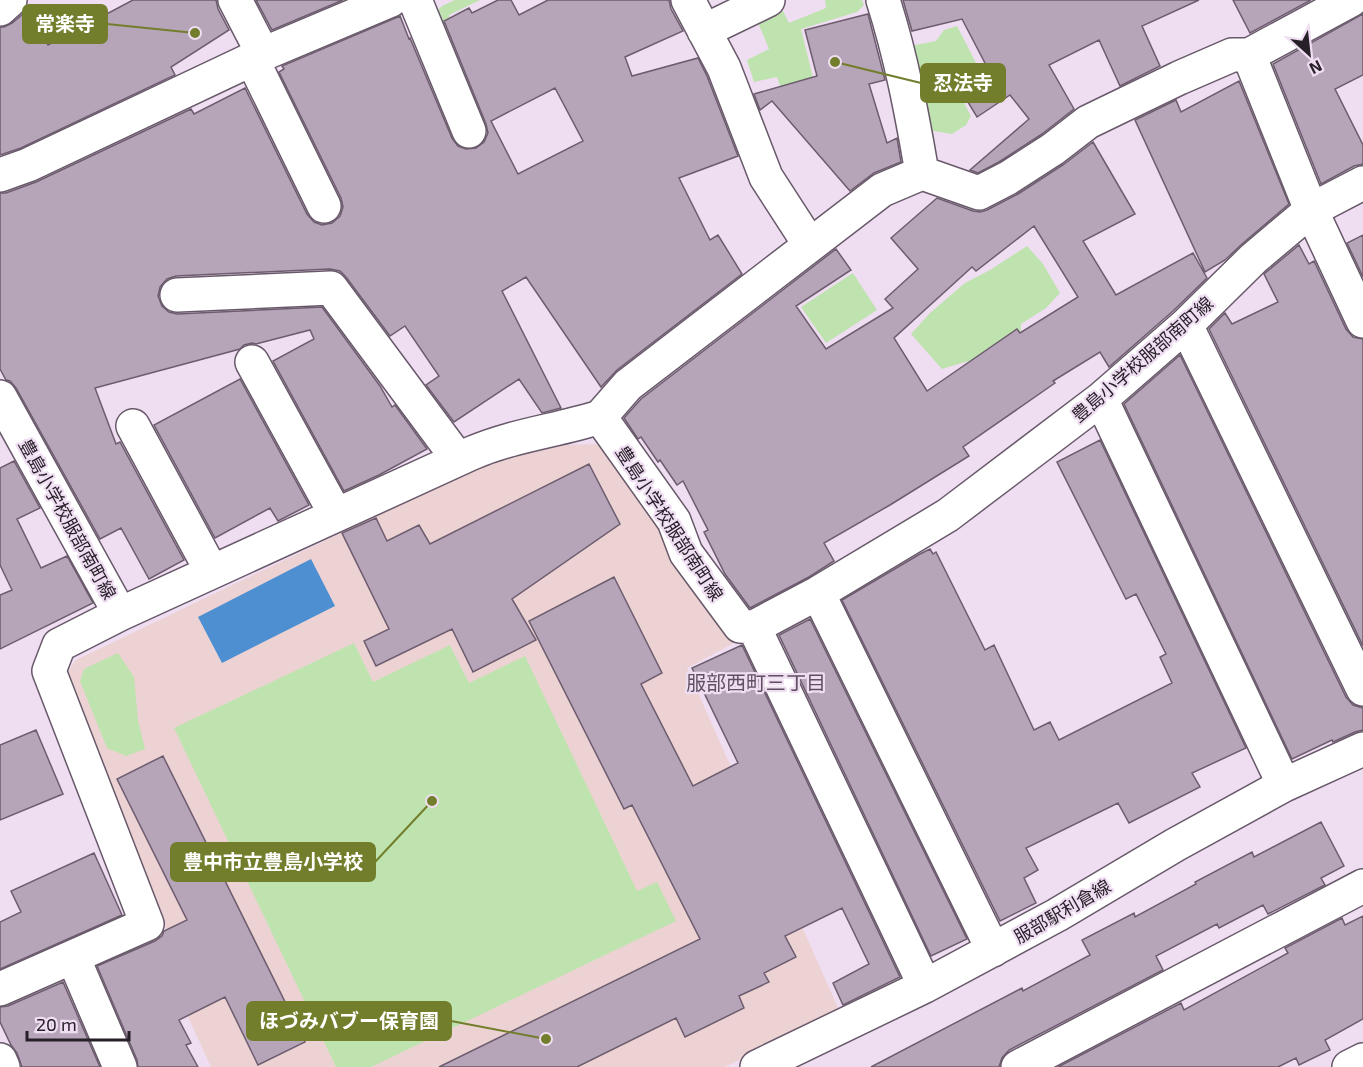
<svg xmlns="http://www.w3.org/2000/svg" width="1363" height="1067" viewBox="0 0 1363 1067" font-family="'Exo 2','Noto Sans JP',sans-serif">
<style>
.education{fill:#edd2d3}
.green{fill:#bfe3ae}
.water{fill:#4e8fd1}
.building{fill:#b6a5b8;stroke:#6c5c6e;stroke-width:1.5;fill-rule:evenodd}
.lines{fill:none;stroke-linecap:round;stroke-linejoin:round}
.minor-casing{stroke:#68596a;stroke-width:36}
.minor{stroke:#fff;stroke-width:33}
.labels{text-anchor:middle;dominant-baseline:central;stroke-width:4.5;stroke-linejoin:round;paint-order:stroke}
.street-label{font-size:18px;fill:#272028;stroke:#efddf1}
.neighbourhood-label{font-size:20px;fill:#5f4f61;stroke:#efddf1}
.leader{fill:none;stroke:#727e2b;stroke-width:2}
.callout-dot{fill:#727e2b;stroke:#efddf1;stroke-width:2}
.callout{fill:#727e2b;stroke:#727e2b;stroke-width:2}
.callout-label{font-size:20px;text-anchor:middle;font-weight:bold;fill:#fff}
</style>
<rect width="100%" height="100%" fill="#efddf1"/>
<path class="education" d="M598,444L660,525L721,620L734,643L687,668L839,1010L725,1067H211L152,939L167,931L68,672L76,660L458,477L496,462L524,454L565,445Z"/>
<path class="green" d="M455,0H480L449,15V22L436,30V12L442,6Z
M825,0H862L864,5L857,12L801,29L816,90L786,104L777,77L754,82L747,60L769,49L757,20L782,9L789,23L826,8Z
M957,26L978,67L953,83L971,116L966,125L952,134L927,130L905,47L936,41L944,30Z
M1027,246L1043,264L1060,293L1046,308L1021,324L1020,341L990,357L965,362L942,369L911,334L930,313L965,283L990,270Z
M853,273L877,310L826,343L801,307Z
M354,643L373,682L450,645L469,683L525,656L637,891L657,882L676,921L371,1067H336L174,728Z
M118,653L134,677L138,720L145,749L126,756L107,748L80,681L84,669Z"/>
<path class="water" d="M311,559L335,606L222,663L198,617Z"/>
<path class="building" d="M133,0H216L218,9L229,30L171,67L175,75L21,148L0,155V27H4L12,23L23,14L30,10L48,45Z
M256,0H343L272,30Z
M498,0H511L519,15L548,0H669L671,9L683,31L625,57L632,76L698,58L707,76L738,156L679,178L710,240L718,235L742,274L617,370L601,387L526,277L502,291L561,408L542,413L519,379L454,422L426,385L439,376L405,326L390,336L346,277L340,271L330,269L176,276L167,279L160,287L158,296L162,306L169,312L177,314L322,307L380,386L392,407L395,405L427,449L379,475L344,491L273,361L314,339L310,330L256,344L252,343L244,345L240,349L95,388L116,444L120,442L184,560L149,579L121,528L100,539L16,388L10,381L6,380L0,369V193H6L36,182L191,109L194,114L245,88L307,214L314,222L322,225L332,223L340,216L343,207L341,198L279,72L284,69L282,66L400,16L409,39L410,38L452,138L458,146L466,149L476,148L484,142L488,133L486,124L444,21L469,8L472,13ZM555,88L583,141L518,174L491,121Z
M903,0H1199L1142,26L1160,66L1120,86L1099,40L1049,65L1074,109L1042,134L999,162L978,173L970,170L1029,119L1010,95L977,117L957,84L987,67L962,19L912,31Z
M1233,0H1311L1250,33Z
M868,14L885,80L869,84L887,143L897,138L901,162L874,173L850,191L772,101L760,110L754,94L817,76L805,30Z
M1363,14V75L1335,89L1363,145V164L1354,166L1321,184L1273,64Z
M1239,81L1289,204L1242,244L1225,260L1205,272L1135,120L1176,100L1181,112Z
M1093,142L1135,214L1083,241L1116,295L1193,253L1207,278L1173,311L1109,367L1100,352L1053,381L1055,383L963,447L969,456L890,505L824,543L834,561L809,577L750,608L725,574L704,532L708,530L683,481L677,485L660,460L658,462L641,437L638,439L624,418L641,399L836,249L851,270L796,306L826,349L893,308L885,299L918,269L891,238L937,198L973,211L980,212L987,210L1018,194L1063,165ZM1034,226L1078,297L1020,333L1017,329L927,391L894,338L972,267L976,271Z
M1363,235V277L1347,243Z
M1299,245L1309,264L1314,261L1346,329L1353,337L1363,339V646L1209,329L1225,313L1232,324L1278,302L1264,274Z
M1180,355L1346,697L1353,705L1363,708V730L1355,732L1333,742L1332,740L1292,759L1124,404Z
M240,379L309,505L278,521L270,508L215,538L154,425Z
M1100,440L1246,748L1192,773L1200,787L1129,823L1118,803L1026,848L1038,870L1024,878L1036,903L1000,921L842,600L920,554L930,549L933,554L936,552L985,650L994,645L1034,730L1050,722L1059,740L1172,683L1160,657L1166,654L1136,594L1126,599L1057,462Z
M14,461L40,508L17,519L41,568L67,556L93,603L0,649V595L12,590L0,565V468Z
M589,464L620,524L512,599L536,640L473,672L452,629L376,666L364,641L389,629L342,533L376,518L387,541L419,525L430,544Z
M614,577L662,673L641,684L693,786L738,763L692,668L742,645L900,977L843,1005L833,983L869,964L842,908L785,936L796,957L764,973L769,982L739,996L744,1008L685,1037L676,1018L577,1067H439L700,939L632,805L624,809L529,621Z
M810,619L967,939L931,956L779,635Z
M36,730L63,794L0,820V745Z
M163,756L305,1042L258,1065L225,997L179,1020L191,1043L186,1045L198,1067H138L137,1060L97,966L155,941L162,936L164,931L187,920L117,779Z
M1321,822L1344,866L1321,878L1325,885L1268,914L1263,905L1219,928L1217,924L1156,956L1163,970L1009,1050L1002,1058L999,1067H871L1022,988L1023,991L1090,955L1082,940L1134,913L1135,917L1196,884L1195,882L1252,852L1254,857Z
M94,853L122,915L0,969V922L21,912L11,891Z
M1363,916V1019L1325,1040L1330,1050L1299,1065L1296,1058L1278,1067H1058L1181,1003L1184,1010L1288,953L1285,948L1342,918L1345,925Z
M63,982L100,1067H22L17,1053L11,1045L0,1022V1007L8,1006Z"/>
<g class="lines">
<g class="minor-casing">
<path id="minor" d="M235,0L263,54
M415,0L469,131
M688,0L724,68L766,177L810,245
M883,0C901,56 912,114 922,173
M0,9L10,0
M704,31L768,0
M1249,55L1311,210L1363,321
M252,59L324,206
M0,175L28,165L263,54L391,0
M177,295L331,288L458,459
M1186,325L1363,689
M252,362L336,515
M0,397L120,614
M1101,399L1284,785
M600,417L674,521L686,553L740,626L754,627L818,593L948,515L1101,399L1186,325L1254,258L1311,210L1363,183
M600,417L628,385L882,190L922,173L979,193L1008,178L1053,149L1088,122L1179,78L1232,55H1249L1351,0
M133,426L212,572
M818,593L993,950
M754,627L925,986
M73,957L120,1067
M0,989L147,924L49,671L59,645L120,614L472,453C514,435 556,431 600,417
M0,1060L3,1067
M757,1067L925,986L1057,915L1175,845L1284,785L1363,749
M1018,1067L1363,886
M1349,1067L1363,1060"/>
</g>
<use href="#minor" class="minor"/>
</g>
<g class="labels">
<g class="street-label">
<text transform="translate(1142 359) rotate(-41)">豊島小学校服部南町線</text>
<text transform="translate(68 519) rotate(61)">豊島小学校服部南町線</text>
<text transform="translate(670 523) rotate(57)">豊島小学校服部南町線</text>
<text transform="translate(1062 911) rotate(-30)">服部駅利倉線</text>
</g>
<g class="neighbourhood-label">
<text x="756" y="682">服部西町三丁目</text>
</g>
</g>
<path class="leader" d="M195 33L107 24M835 62L921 83M432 801L375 862M546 1039L451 1021"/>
<g class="callout-dot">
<circle cx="195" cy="33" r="6"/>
<circle cx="835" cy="62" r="6"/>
<circle cx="432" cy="801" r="6"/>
<circle cx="546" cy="1039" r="6"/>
</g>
<g class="callout">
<rect x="23" y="5" width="84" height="38" rx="6"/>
<rect x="921" y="64" width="84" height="38" rx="6"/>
<rect x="171" y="843" width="204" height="38" rx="6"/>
<rect x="247" y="1002" width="204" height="38" rx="6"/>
</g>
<g class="callout-label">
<text x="65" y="31">常楽寺</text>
<text x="963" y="90">忍法寺</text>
<text x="273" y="869">豊中市立豊島小学校</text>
<text x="349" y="1028">ほづみバブー保育園</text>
</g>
<g transform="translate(1309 54) rotate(153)" stroke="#efddf1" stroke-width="4.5" paint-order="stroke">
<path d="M0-4.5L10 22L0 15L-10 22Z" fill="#272028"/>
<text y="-9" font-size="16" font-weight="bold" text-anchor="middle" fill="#272028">N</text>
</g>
<path d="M27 1031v9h102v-9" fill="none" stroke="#272028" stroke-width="3"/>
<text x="36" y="1031" font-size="18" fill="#272028" stroke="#efddf1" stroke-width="4.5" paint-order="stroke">20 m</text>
</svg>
